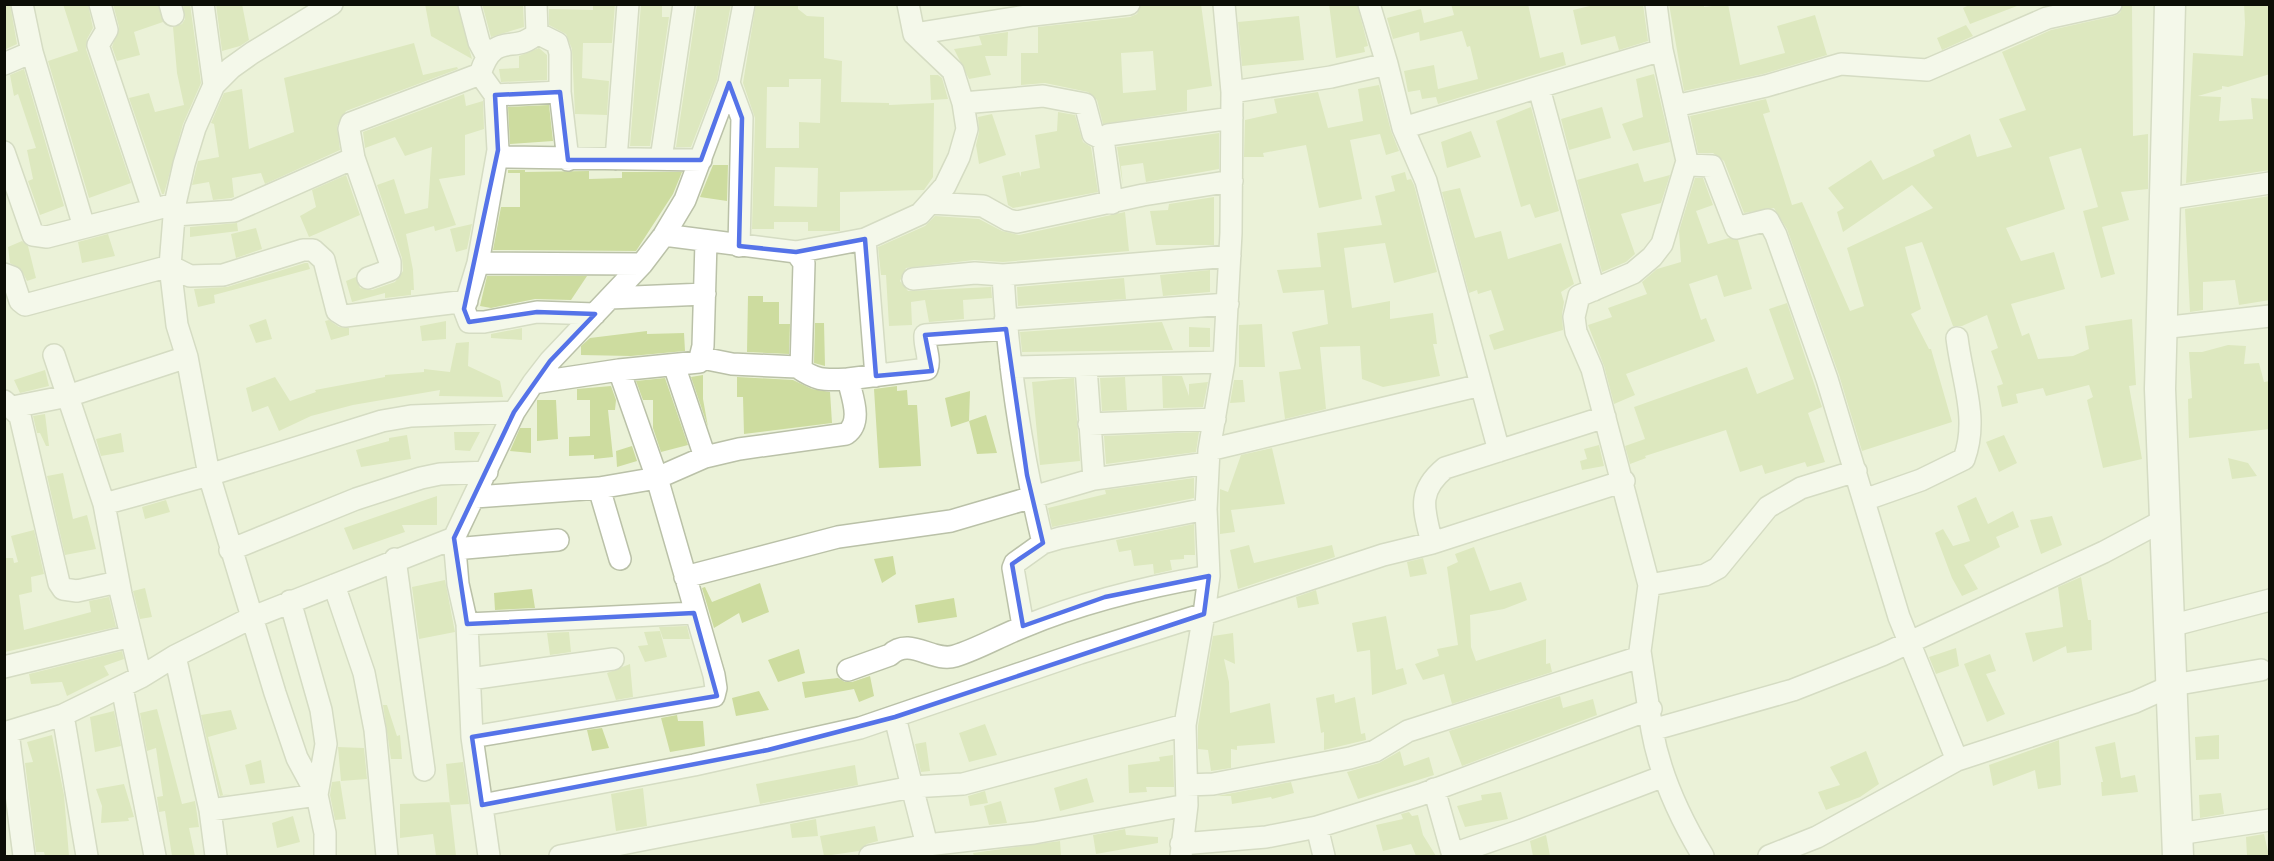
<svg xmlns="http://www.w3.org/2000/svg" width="2274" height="861" viewBox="0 0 2274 861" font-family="Literata,serif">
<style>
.building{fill:#cddc9f;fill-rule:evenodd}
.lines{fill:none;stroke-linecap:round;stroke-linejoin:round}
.street-casing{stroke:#bac1a8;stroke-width:24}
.secondary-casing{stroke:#bac1a8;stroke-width:33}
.street{stroke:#fff;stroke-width:21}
.secondary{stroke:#fff;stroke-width:30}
.marked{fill:none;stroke:#5573e8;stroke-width:4.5;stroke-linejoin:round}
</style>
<rect width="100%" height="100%" fill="#ebf2d8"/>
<path class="building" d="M4,4H10L17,44L4,50Z
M63,4H88L93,28L87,39L86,49L131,183L89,198L48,61L78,51Z
M113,4H158L163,22L134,32L140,55L117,61L112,47L119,27Z
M183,4H190L201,83L183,124L164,194H162L129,98L149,93L155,112L184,105L177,73L173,27L182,24L185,19Z
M216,4H242L249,40L240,46L222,51Z
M425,4H457L472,59L431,36Z
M482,4H523L524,27L491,37Z
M593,4H615L612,43H583L582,78L609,81L607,115L575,114L572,49L566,34L549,25V9L593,10Z
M641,4H662V17H669L650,146H630Z
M697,4H731L717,80L691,147H676Z
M756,4H798V9L807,16L824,17V58L842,61L841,102L889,103V105L934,103L933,177L924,190L840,192V231H808V222H774V229H752L755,118L743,83ZM789,79H821L820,123L799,122V148H766L767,87H789ZM775,167L818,168L817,207L774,206Z
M1141,4H1201L1212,86L1187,90V111L1103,124L1097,100L1088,92L1045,83L1021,85V53H1038V27L1130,17L1137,14ZM1153,51L1156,90L1123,93L1121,53Z
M1329,4H1357L1368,46L1364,47L1365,52L1336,58Z
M1451,4H1528L1540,58L1563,52L1566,65L1438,104L1436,97L1422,99L1420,90L1408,92L1404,71L1434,65L1438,89L1478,79L1470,46L1467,47L1462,31L1420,41L1419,32L1393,39L1387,18L1421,9L1424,23L1454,15Z
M1598,4H1643L1648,41L1619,50L1615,36L1581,45L1573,10Z
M1669,4H1704V7L1728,4L1740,65L1785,53L1777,26L1815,15L1827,55L1763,74L1684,91Z
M1971,4H2016L2017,6L1970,24L1963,8Z
M2123,4H2132L2133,136L2148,134V189L2121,192L2129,220L2102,227L2115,274L2101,278L2083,211L2098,207L2081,148L2049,157L2065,209L2006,228L2021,261L2054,252L2065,289L2011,304L2022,336L2029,333L2038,359L2073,356L2089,349L2085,326L2132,319L2136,385L2129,386L2142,459L2103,468L2087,400L2093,397L2089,385L2046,396L2043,388L2016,394L2018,403L2002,407L1997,386L2003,384L1991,351L1998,348L1987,315L1962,326H1953L1922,242L1905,247L1921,309L1911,314L1929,349H1931L1952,422L1862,451L1839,375L1787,229L1774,208L1744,213L1724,161L1713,153H1698L1690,116L1766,99L1770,112L1763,114L1792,205L1802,202L1850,311L1864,306L1847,248L1933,208L1912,185L1843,232L1837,212L1844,208L1828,188L1871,160L1883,180L1935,156L1933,150L1970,134L1977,157L2012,147L1999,119L2026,110L2002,52L2051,30L2114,16L2120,13Z
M2244,4H2270V74L2228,87L2222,86V89L2198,96L2221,97L2219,121L2253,119L2251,98L2270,99V170L2186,183L2193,53L2243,56L2245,23Z
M1299,16L1304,60L1242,66L1238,22Z
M1966,25L1973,36L1942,50L1937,38Z
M1008,32L1007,56H985L991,75L969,79L954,49L982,45L979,36Z
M414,43L423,75L457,67L458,69L346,111L337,126L340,150L265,184L261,173L232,178L234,197L231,198L213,200L209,182L192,185L198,161L219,157L214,124L211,123L224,93L242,89L249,149L294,132L284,78Z
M539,48L547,55V80L501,82L499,69L519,68V56Z
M24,69L64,206L40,215L28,181L33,179L27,150L36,148L18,94L14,96L10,75Z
M1654,74L1670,142L1633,151L1622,124L1643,117L1636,79Z
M930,75H938L942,78L948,99L931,100Z
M1379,85L1391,131L1399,151L1386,155L1380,134L1350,140L1362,199L1319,208L1306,145L1263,153L1264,157H1244L1245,120L1277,113L1274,99L1318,92L1328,128L1363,121L1358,89Z
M464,94L466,106L483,101L484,129L465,135V175L439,179L456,225L435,231L434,226L406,234L413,270L414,290H411V295L385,298V293L352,302L346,281L356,277L360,288L372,290L395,282L403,271L402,258L377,185L394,179L405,214L428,208L432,147L405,156L395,137L365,148L363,132Z
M549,105L553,141L510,144L508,107Z
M1531,107L1559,211L1535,218L1530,204L1521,207L1496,121Z
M1602,107L1611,138L1569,150L1561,119Z
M1058,112L1075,115L1083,142L1091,147L1098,192L1013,208L1008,205L1002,176L1019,172L1021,177V172L1040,168L1035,135L1057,131Z
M992,114L1006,155L979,164L976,145L979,132L978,117Z
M1471,131L1481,157L1447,168L1441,142Z
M1219,133V169L1146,182L1143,163L1121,166L1123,186L1117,147Z
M1638,163L1644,182L1670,175L1661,203L1621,214L1635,254L1626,262L1602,272L1577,180Z
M713,165H728L727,201L700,197Z
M508,170H525V172L589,171V179L622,178V172H682L673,194L636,251L493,250L501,207H520V173H508Z
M1405,172L1407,180L1411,179L1414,185L1437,272L1394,283L1385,243L1344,248L1352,308L1390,301V319L1433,313L1437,344H1433L1440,376L1383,387L1362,379L1360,346L1320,347L1326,409L1285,419L1279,372L1301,369L1292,332L1328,324L1324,290L1283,293L1277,270L1321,267L1317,233L1382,225L1375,196L1395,191L1391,176Z
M346,175L360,215L309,237L300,216L316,207L312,190Z
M1695,178H1703L1713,205L1696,211L1708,244L1729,238L1738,240L1752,289L1724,297L1717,275L1689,284L1701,320L1706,318L1715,341L1626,374L1635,395L1614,404L1604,366L1588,325L1612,317L1608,308L1647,294L1642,282L1657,269L1681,262L1679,231Z
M1460,188L1475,238L1501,231L1508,259L1561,243L1574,284L1561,292L1564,302L1562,314L1563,330L1494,350L1489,335L1504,330L1491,290L1478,294L1477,290L1469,293L1442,192Z
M2270,196V300L2239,305L2235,280L2203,282V310L2190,312L2185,209Z
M1214,197V245H1156L1150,211L1168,210L1169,204Z
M1125,212L1129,251L1003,262L974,260L906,268L900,281L908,291L991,287L992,298L963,300L964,319L929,322L925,300L911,302L912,325L889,326L886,275H881L878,247L925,226L935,216L979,219L1002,231L1019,235Z
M237,223L238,231L190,237V227Z
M472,224L467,249L456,252L450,229Z
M256,228L262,249L236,258L231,234Z
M108,234L115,256L82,263L78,242Z
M22,241L28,246L36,278L27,281L21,269L10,263L8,247Z
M305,263H308L310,269L214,295L215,303L198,307L194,289L227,287Z
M1210,270V292L1163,296L1160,275Z
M487,276H587L571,300L535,299L491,308L480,306Z
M1124,278L1126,299L1018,306L1017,287Z
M748,296H763V302H779V324H790L789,354L747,352Z
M1787,303L1822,407L1808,413L1825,462L1807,467L1805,462L1765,474L1762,465L1740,472L1726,430L1645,456L1646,458L1630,464L1625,446L1645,439L1634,407L1747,367L1757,394L1794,379L1769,309Z
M266,319L272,339L256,343L249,325Z
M329,320L339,327L349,328V335L331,340L325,321Z
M446,321V339L422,341L420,326Z
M1162,322L1173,350L1022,352L1020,332Z
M815,323H824L825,366L814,363Z
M1262,324L1265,367H1239V325Z
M1189,327L1210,328V347H1189Z
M522,328V340L491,338V334Z
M647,331V334L684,333L685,351L631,356L581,355V346L590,338Z
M469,342L468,366L500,381L503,397L439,396L440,390L353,405L311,416L279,431L268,406L252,412L246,388L275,377L290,401L316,392L315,390L385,377V375L424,372V369L450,372L456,343Z
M2228,345L2246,346L2244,364L2259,363L2264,382L2270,381V429L2189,438L2188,399L2192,398L2189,352H2202Z
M45,370L49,386L20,393L14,380Z
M703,375V399L708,427L691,377Z
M1162,376H1182L1189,396V384L1208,382L1203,407L1163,408Z
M737,377L793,380L812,389L830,392L832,423L744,434L743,397H737Z
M1125,377L1127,410L1102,411L1100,378Z
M665,378L688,445L661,452L653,428V400H643L636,381Z
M1074,378L1080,461L1040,465L1032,382Z
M1234,380H1243L1245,402L1230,403Z
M611,386L616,400L615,410H608L613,457L594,459V455L569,456V437L590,436V400H577V389Z
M897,386V391L907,390L908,405H917L921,466L879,468L874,389Z
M970,391L969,421L951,427L945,398Z
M537,400H556L558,439L537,441Z
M45,414L49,446H46L40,433H37L33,416Z
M986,415L997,453L977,454L969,421Z
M520,428H531V453L510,451Z
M454,432H480L470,451L455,450Z
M1199,432L1196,452L1106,464L1104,436Z
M121,433L124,452L101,456L96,439Z
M407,435L411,459L361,467L356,450L389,441V438Z
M2004,435L2017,463L1999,472L1986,442Z
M1599,445L1604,466L1582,470L1580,461L1587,459L1584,449Z
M632,446L637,461L617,467L616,451Z
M1272,448L1285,504L1231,510L1235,532L1220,534V489L1228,492L1241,455Z
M2228,458L2248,463L2257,476L2232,479Z
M63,473L73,519L87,515L96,549L65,555L47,476Z
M1194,478V498L1052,527L1048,508L1106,494L1105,490Z
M437,496V525H402L405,532L353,550L344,528Z
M1976,497L1988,524L2013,511L2019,527L1996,537L2000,547L1964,565L1978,589L1962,596L1952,578L1935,533L1943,529L1953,546L1970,541L1957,506Z
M166,500L170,512L145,519L142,507Z
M2052,516L2062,545L2041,554L2030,520Z
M1194,524L1195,555H1184V559L1170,560L1172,570L1154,574L1153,564L1134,566L1131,550L1119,552L1116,540Z
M34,530L44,574L31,577L32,592L19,595L24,630L91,612L89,601L109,597L116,627L5,652L4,558H13L14,563L18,562L11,536Z
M1249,545L1254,563L1332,545L1335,557L1238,589L1230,550Z
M1474,547L1490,591L1521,582L1527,600L1504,609L1470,615L1471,647L1476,661L1546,639V664L1550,663L1552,672L1452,704L1444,674L1423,680L1415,664L1439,656L1437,649L1458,645L1447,567L1458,562L1455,554Z
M893,556L896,574L882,583L874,559Z
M1423,558L1427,574L1410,577L1407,562Z
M2081,577L2088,620H2091L2092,650L2067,653L2066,646L2033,662L2025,633L2063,627L2058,587Z
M445,580L455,632L419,639L412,587Z
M760,583L769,612L742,623L739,613L714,628L702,588L705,587L712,602Z
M145,588L152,617L140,619L133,591Z
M532,589L535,608L495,610L494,593Z
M1316,590L1319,604L1298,608L1296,597Z
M954,598L957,617L918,623L915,605Z
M1386,616L1396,670L1403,668L1407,684L1372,695L1370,650L1357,652L1352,623Z
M687,626L690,639H663L659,627Z
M660,631L667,657L645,662L638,646L648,645L644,632Z
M569,632L571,652L550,655L547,633Z
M1233,633L1235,664L1224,659L1229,682L1230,713L1270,703L1275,743L1237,746V750L1231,749V768L1211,771L1208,750L1198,749V726L1213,636Z
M1956,648L1959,666L1936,674L1929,657Z
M799,649L805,673L778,682L768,660Z
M122,651L124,659L104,666L109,675L67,696L62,682L31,684L29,674Z
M1990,654L1996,671L1986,674L2005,714L1987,722L1964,664Z
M630,664L633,697L616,700L607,673Z
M870,676L874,696L859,702L854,689L805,698L802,682L838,678L845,682H852Z
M759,691L769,710L736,716L732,698Z
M1334,694L1335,703L1355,697L1361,734L1365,733L1366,740L1324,750V732L1321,733L1316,698Z
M1560,696L1563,708L1593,699L1597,715L1462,766L1449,731Z
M383,705H387L397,736L400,735L402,759H391Z
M157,709L182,804L195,801L199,827L189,828L195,856H172L165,811L159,812L157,797L163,796L156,748L147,751L140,713Z
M231,710L237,729L208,737L223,795L231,794L220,796L201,715Z
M114,711L121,746L95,752L90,717Z
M677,715L678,721H703L705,746L670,752L661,718Z
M985,724L997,755L969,762L959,733Z
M602,728L609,748L592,751L587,730Z
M52,735L64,795L69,856H45L44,852H36L25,763L33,762L27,742Z
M2219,735V759L2196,760L2195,737Z
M2059,740L2061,785L2038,789L2035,770L1993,786L1989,765Z
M926,742L930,771L921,772L915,744Z
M2115,742L2121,778L2135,775L2138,792L2102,796L2101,782H2103L2095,747Z
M338,747L364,748L367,779L341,781Z
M1400,751L1404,766L1429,757L1434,775L1358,799L1347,772L1379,763Z
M1866,751L1879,784L1860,797L1826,810L1818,792L1840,785L1830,767Z
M1173,755L1174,787H1146L1147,792L1129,793L1128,765L1160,761L1159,757Z
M261,760L265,783L250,785L245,765Z
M463,762L469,804L450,805L446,764Z
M855,765L858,785L760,804L756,784Z
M1087,778L1094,802L1060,811L1054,788Z
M340,781L346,819L335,820L330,795L332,782Z
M1291,782L1294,793L1272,799L1271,797L1232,804L1231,796H1217Z
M124,784L134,817L128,818L129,821L101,823L102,806L96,789Z
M643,788L647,826L616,831L611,794Z
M985,791L988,803L970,806L968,796Z
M1501,792L1508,819L1465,827L1457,806L1482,800L1481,795Z
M2221,793L2224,814L2200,818L2199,795Z
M1001,801L1007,823L989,825L984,806Z
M450,802L456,856H436L433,834L400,838V804Z
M1409,812L1412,816L1418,815L1423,835L1436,856H1416L1411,844L1383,851L1376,825L1403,819L1401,814Z
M293,816L300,842L277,848L272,823Z
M816,819L818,836L792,838L790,824Z
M875,826L878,841L867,844L859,851L824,856L820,836Z
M1125,829L1126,835L1158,837V843L1096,854L1093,835Z
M2264,834L2269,856H2247L2246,837Z
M1546,835L1550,856H1533L1530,841Z
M1060,841L1061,856H974L973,853Z"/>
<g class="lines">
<g class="street-casing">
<path id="street" d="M22,4L32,52L84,227
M100,4L107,30L98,45L153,209
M170,4L173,15
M203,4L214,85
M469,4L479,42L486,55
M1656,4L1662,50L1687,161L1662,244L1652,257L1633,273L1579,296L1574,317L1576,332L1592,369L1649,585L1640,651L1652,730L1793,690L1882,655L2104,552L2166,519
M537,33L557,43L560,53V92L568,160
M914,34L1033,15L1129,4
M4,64L32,52
M1387,64L1403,128L1426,181L1499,451
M480,74L495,95L498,150L503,157L701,160
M480,74C495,28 515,56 537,33L536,4
M729,83L742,118L739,246
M1539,88L1594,290
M1232,92L1331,77L1387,64L1369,4
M495,95L560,92
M963,103L1043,96L1085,104L1093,134L1103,139
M1675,106L1766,86L1841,64L1927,70L2047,18L2111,4
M1403,128L1662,50
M1103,139L1108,135L1232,118
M1103,139L1112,203
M498,150L478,263L464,309L469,322H484L537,312L595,314
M4,152L33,235L47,237L175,204
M354,158L349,129L351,123L480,74
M616,159L628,4
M661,159L684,4
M1687,161L1690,165L1712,166L1736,228L1768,220L1776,235L1827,379L1899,617L1957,760L1817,837L1769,856
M2165,199L2270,183
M930,203L983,206L1008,220L1017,222L1143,195L1232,181
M175,215L234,211L354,158L390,262V270L368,278
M664,235L796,252L804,263L801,369
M865,239L876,376
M796,252L865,239L920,214L945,186L959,157L967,129L963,103L953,71L914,34L908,4
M478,263L642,264
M4,274L12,277L20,301L25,305L170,266L190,276L223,275L303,250H313L324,260L337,311L345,316L467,301
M1003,275C1008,366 1022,455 1043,543
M913,279L975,273L1003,275L1230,256
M610,298L705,294
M1005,320L1228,304
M2161,328L2270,316
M54,355L104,504L121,594L141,677
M702,358L732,364L797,367C817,381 823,380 848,379
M674,365L705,457
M1011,367L1224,362
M1086,367L1094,479
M533,383L619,370L699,362L703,346L706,242
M4,401L20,416L59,583L63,589L77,591L118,582
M13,407L68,396L187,357
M1089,424L1215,419
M1209,450L1481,385
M599,488L620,559
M475,497L599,488L657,478L705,457L739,449L846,434C863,422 852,397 848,379L927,369C931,358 924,347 925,335L1006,329
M1864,500L1921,480L1964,459C1979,419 1962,380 1957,338
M104,504L209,475L382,421L411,416L514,412
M454,538L458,584L467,624L472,737L489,856
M1432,543C1424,510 1416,492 1445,468L1605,417
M454,549L558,540
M230,550L356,499L421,478L440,474L487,472
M395,559L424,770
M685,577L838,537L951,521L1094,479L1208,463
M334,585L364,673L375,730L387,856
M1649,585L1705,575L1718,568L1768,507L1801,488L1856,471
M467,624L694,613
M1023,626L1013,568L1015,563L1043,543L1060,538L1206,509
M2170,626L2270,600
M175,656L210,810L216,856
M4,667L131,636
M848,670L890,655C910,636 933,663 955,656C978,649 1000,636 1023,627C1083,602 1145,587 1209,576
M470,679L613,659
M122,687L155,856
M63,715L87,856
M895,717L912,787L963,784L1185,725
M1652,730C1660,775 1680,818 1703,856
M8,732L24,856
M4,733L63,715L141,677L175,656L253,617L454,538L514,412L533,383L550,361L642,264L664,235L685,200L729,83L744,4
M472,737L714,696L716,688L714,675L657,478L619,370
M1957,760L2135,702L2173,685L2261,670
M1187,785L1213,784L1350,758L1375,751L1408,731L1640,657
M1434,789L1453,856
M482,805L694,765L860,728L1080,653L1204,614L1209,576L1206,509L1209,450L1224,362L1231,233L1232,92L1224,4
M210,810L317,795L326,744L321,710L290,601
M1317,827L1324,856
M2178,834L2270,820
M1181,844L1266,837L1317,827L1420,795L1651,709
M1453,854L1522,830L1664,776
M325,856V833L317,795L297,758L275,693L209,475L187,357L177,325L170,266L175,204L184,164L195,128L214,85L231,68L252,53L332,4
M560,856L912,787L927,845
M870,856L927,845L1034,833L1187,805
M1181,856L1187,805L1185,725L1204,614L1383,555L1432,543L1624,481"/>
</g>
<g class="secondary-casing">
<path id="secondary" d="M2170,4L2160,389L2178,856"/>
</g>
<use href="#street" class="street"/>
<use href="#secondary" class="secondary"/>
</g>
<path d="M0 0H2274V861H0ZM729,83L742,118L739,246L796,252L865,239L876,376L932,371L925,335L1006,329L1027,475L1043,543L1012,564L1023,626L1105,597L1209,576L1204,614L895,717L768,750L482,805L472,737L717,696L694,613L467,624L454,538L514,412L550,361L595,314L537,312L469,322L464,309L498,150L495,95L560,92L568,160H701Z" fill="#ebf2d8" fill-opacity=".55" fill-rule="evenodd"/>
<path class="marked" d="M729,83L742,118L739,246L796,252L865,239L876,376L932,371L925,335L1006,329L1027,475L1043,543L1012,564L1023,626L1105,597L1209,576L1204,614L895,717L768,750L482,805L472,737L717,696L694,613L467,624L454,538L514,412L550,361L595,314L537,312L469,322L464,309L498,150L495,95L560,92L568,160H701Z"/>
<rect width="2274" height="861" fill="none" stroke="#0c0e06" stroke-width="12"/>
</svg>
